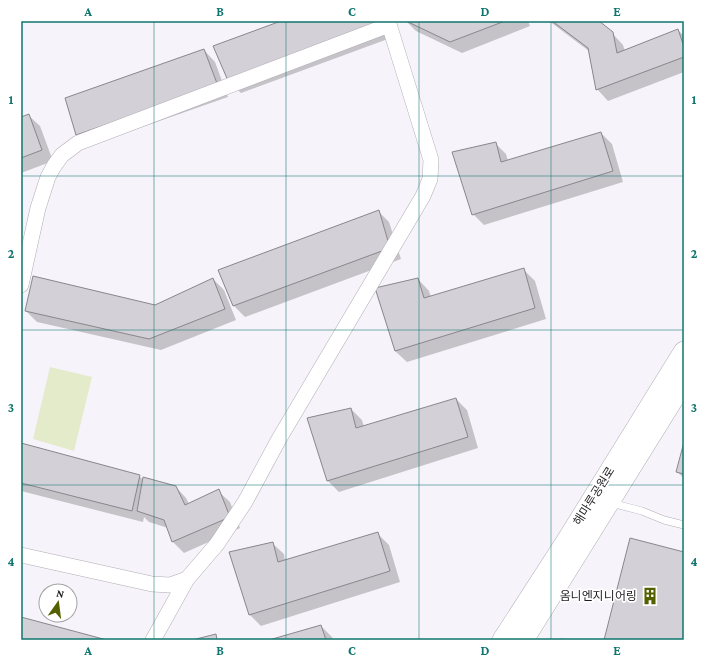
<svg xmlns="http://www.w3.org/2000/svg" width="705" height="661" viewBox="0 0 705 661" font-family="'Crimson Pro','Noto Sans KR',serif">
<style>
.green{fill:#e3ebcb}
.shadow{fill:#0003}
.building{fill:#d4d0d7;stroke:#89868c}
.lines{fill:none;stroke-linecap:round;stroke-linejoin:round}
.lane-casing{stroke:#b1adb4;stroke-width:8}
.street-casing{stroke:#b1adb4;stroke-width:16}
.secondary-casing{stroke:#b1adb4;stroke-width:22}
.lane{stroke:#fff;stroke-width:7}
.street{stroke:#fff;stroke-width:15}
.secondary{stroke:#fff;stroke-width:21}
.grid{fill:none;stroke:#0f766e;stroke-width:1;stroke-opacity:0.55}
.labels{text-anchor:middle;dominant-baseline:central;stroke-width:3.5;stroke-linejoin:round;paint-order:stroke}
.street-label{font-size:12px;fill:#1e1c1f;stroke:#fff}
.poi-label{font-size:12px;fill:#1e1c1f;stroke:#fff;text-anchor:end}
.neatline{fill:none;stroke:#0f766e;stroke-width:1.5}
.grid-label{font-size:13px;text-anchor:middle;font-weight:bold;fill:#0f766e}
</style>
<rect width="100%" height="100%" fill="#f7f3fa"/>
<path class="green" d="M50,367L92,377L74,451L33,439Z"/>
<path class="shadow" d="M284,21L396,36L241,93L229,82Z
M406,21H528L530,26L462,53L416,31Z
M549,21H597L612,33L623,45L625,51L678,30L684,36V72L608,101L597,89L589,51Z
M204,50L215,62L228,97L88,146L77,135L66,99Z
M28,115L40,126L53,161L21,173V118Z
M601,133L612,144L623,182L484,225L473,214L495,143L506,154L508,161Z
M378,211L389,222L401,259L245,317L234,306Z
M524,270L535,281L546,319L407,362L395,351L376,289L418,279L429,291L431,297Z
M213,279L224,290L236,320L161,350L37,322L26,311L155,306Z
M456,399L467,410L478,448L339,492L328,481L351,409L362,420L364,427Z
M21,444L139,476L143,480L175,486L186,498L189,504L218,491L230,502L240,528L184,553L173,542L168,528L149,522L144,517L143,522L21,491Z
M684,446V478L677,472Z
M378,534L389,545L400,582L261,626L250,615L230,553L272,543L284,554L285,561Z
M321,626L332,637L333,640H273Z
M561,638L569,640H560Z"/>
<path class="building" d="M281,21H385L229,83L213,46Z
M406,21H505L450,42Z
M552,21H599L613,32L617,53L678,29L684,47V57L596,90L588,48Z
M204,49L218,86L76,135L65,98Z
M29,114L42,150L21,158V117Z
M601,132L613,171L472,215L452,152L496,142L501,162Z
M379,210L390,248L233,306L218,270Z
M524,268L535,308L395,351L375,288L418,278L424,298Z
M33,276L155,305L213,278L225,309L149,339L25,311Z
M456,398L468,437L327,481L307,418L351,408L356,428Z
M684,442V474L676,472Z
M21,443L140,475L132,511L21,483Z
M143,477L176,486L185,505L219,489L230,517L172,542L164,520L137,511Z
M378,532L390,571L249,615L229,552L273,542L278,562Z
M630,538L684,552V640H604Z
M21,617L107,640H21Z
M321,625L326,640H269Z
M216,634L217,640H192Z"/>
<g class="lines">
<g class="lane-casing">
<path id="lane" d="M611,503L642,511L664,520L684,525"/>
</g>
<g class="street-casing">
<path id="street" d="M21,285L38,208L48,177L54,166L62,155L78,143L389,25
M21,555L152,584L170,585L187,579
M153,640L187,579L217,544L245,502L279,439L423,196L430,179L431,160L388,21"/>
</g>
<g class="secondary-casing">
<path id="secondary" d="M503,640L567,541L684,352
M523,640L684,381"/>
</g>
<use href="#lane" class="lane"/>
<use href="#street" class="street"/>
<use href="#secondary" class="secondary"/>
</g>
<path class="grid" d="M154,21V640M286,21V640M419,21V640M551,21V640M21,176H684M21,330H684M21,485H684"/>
<defs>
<g id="building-bare" transform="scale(1.38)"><path d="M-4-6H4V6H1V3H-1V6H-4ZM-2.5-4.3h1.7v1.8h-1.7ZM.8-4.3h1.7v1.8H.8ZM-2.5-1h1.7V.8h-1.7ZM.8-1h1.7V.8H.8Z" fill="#546000" stroke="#fff" stroke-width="2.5" paint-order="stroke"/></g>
</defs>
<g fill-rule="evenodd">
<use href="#building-bare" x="650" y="596"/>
</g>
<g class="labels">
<g class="street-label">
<text transform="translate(594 496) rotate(-58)">해마루공원로</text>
</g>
<g class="poi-label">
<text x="637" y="596">옴니엔지니어링</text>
</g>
</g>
<rect width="705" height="661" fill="none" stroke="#ffffff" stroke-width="44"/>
<g transform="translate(58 603) rotate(14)"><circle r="19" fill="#ffffff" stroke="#a5a4a5"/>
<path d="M0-3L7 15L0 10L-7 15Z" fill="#546000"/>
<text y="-6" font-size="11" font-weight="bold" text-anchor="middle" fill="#1e1c1f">N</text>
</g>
<rect x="22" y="22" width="661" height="617" class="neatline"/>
<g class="grid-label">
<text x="88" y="16">A</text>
<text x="220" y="16">B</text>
<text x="352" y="16">C</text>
<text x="485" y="16">D</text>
<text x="617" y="16">E</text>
<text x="11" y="104">1</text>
<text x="694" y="104">1</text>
<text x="11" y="258">2</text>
<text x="694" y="258">2</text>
<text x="11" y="412">3</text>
<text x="694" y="412">3</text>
<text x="11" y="566">4</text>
<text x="694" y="566">4</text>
<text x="88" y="655">A</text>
<text x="220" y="655">B</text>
<text x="352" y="655">C</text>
<text x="485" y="655">D</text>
<text x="617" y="655">E</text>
</g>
</svg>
